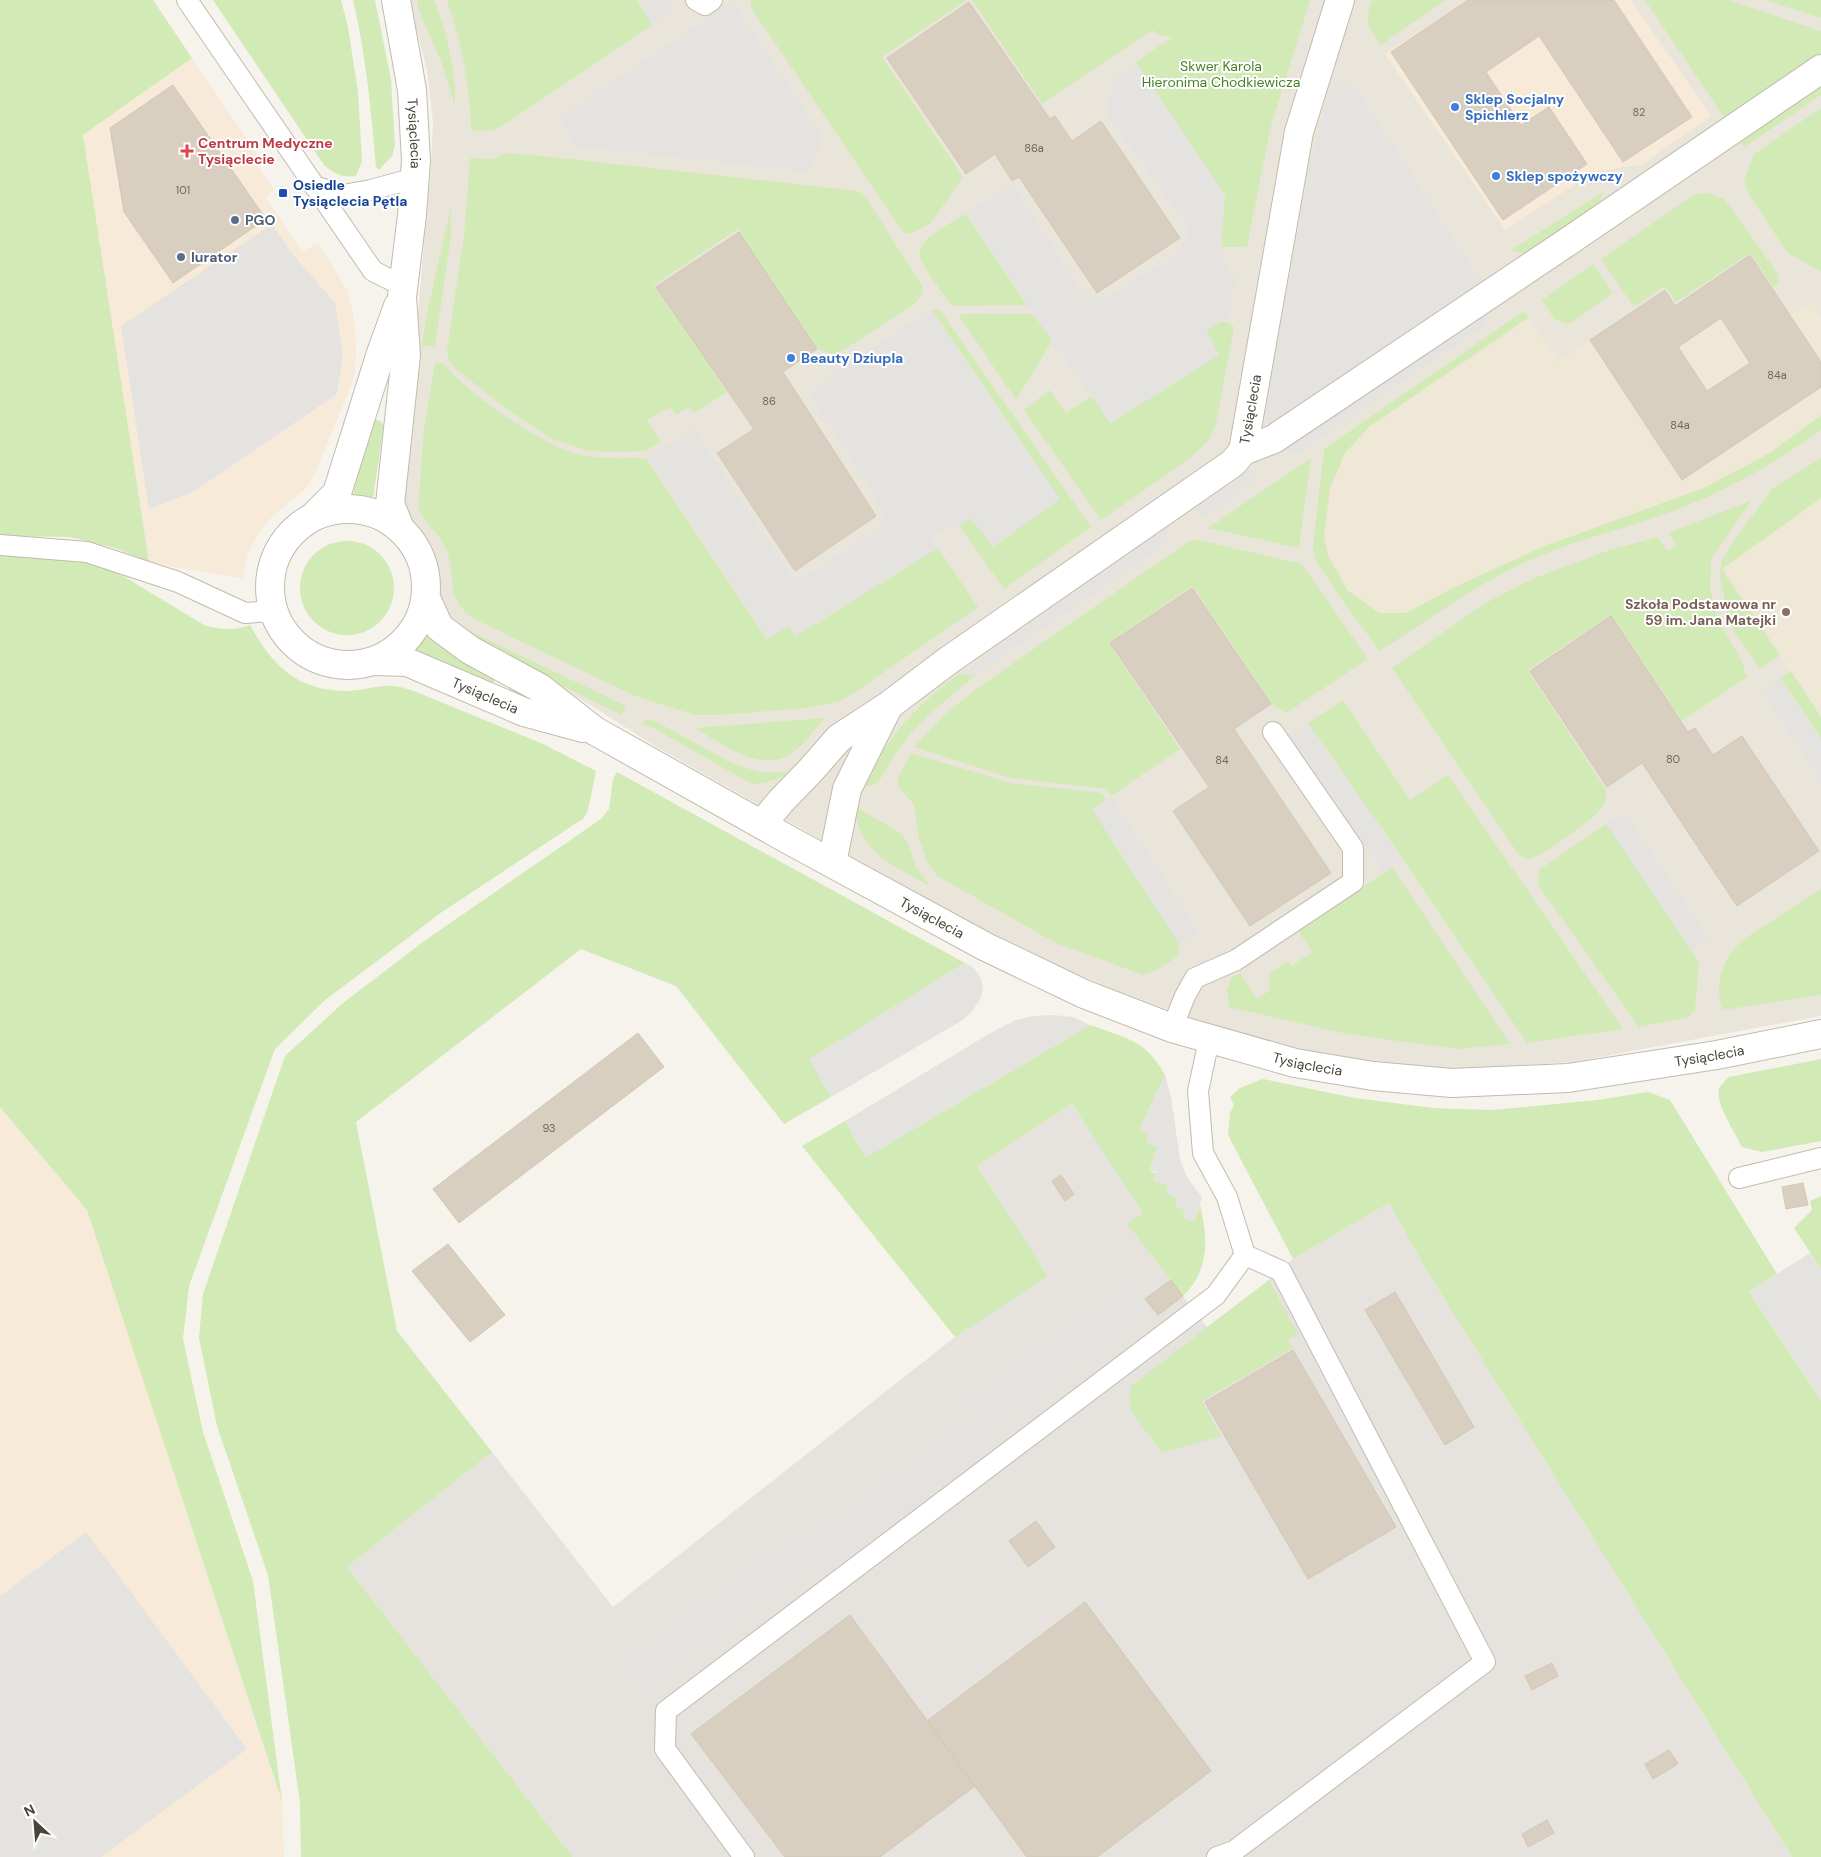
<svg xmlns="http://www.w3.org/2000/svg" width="1821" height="1857" viewBox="0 0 1821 1857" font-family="'DM Sans',sans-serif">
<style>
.residential{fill:#eae5da}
.commercial{fill:#f7ead8}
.industrial{fill:#e6e2dd}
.education{fill:#efe8d6}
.green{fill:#d2eab5}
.parking{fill:#e5e3e0}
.building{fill:#d8cfc1;stroke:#d3c7b4;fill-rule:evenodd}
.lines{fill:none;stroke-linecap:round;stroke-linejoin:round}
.lane-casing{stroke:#c2bbae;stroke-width:22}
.street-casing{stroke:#c2bbae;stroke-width:30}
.lane{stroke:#fff;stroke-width:20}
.street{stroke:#fff;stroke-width:28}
.shop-dot{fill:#3f7fe0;stroke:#fff;stroke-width:2}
.health-dot{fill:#e0444e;stroke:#fff;stroke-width:2}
.transit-dot{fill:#1a4fb4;stroke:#fff;stroke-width:2}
.service-dot{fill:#5c6f8a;stroke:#fff;stroke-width:2}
.education-dot{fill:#8d6e63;stroke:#fff;stroke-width:2}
.labels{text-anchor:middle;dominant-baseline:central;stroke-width:4;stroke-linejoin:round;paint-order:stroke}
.number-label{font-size:11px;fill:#6e675b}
.park-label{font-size:14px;fill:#4a7f2a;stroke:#fff}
.shop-label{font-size:14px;font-weight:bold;fill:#366cbe;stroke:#fff;text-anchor:start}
.street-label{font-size:14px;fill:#4b4439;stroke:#fff}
.health-label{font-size:14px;font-weight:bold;fill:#be3a42;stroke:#fff;text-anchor:start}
.transit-label{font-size:14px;font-weight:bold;fill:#164399;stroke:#fff;text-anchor:start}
.service-label{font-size:14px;font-weight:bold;fill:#4e5e75;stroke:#fff;text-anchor:start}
.education-label{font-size:14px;font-weight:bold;fill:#785e54;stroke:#fff;text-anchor:end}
</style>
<rect width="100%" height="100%" fill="#f6f3ec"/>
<path class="residential" d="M409,0H1821V1016L1573,1062L1453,1069L1338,1057L1241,1036L1115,990L1047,961L938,906L655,746L579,698L478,648L450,627L435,600L434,582L427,557L407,523L400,493L418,313L431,166L433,122L427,70Z"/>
<path class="commercial" d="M1467,0H1631L1711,116L1643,164L1595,172L1505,230L1385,54Z
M192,58L259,157L254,161L274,190L266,197L299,247L304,251L318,243L334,268L347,290L353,311L355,328L356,349L355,371L351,386L314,475L307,487L271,518L255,539L247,557L243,579L149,562L83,135Z
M0,1107L87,1210L282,1801L284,1857H0Z"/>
<path class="industrial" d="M1072,1104L1143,1213L1127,1224L1207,1327L1269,1280L1293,1259L1389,1203L1425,1268L1792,1857H573L347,1567L492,1452L613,1607L955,1337L1048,1276L977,1166Z"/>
<path class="education" d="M1750,255L1790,315L1811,302L1821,317V415L1770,453L1704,488L1545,546L1461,584L1406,613H1379L1348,591L1328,556L1324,535L1330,488L1345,453L1370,426L1528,318L1559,361L1665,290L1675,305Z
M1821,498V717L1722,569Z"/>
<path class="green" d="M0,0H153L192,58L83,135L149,562L115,548L70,537L0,536Z
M213,0H341L348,27L358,92L362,161L356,176C342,178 335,174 324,165Z
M353,0H375L391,79L395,146L392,156L379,170L376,167C371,111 366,55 353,0Z
M417,0H434C447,34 456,69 455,106L442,64L419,11Z
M447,0H637L652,25L496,130L471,131C470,84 462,45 447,0Z
M750,0H967L882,57L963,177L931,223L911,234L903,232L752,9Z
M972,0H1310L1271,126L1247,247H1221L1225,195L1136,62L1172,37L1158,35L1153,30L1042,104Z
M1372,0H1446L1381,45C1368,27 1364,21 1372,0Z
M1645,0H1728L1821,31V95L1744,147Z
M1765,0H1821V18Z
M1821,108V272L1787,252L1748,193L1744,180L1754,154Z
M504,153L533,155L858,191L867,199L922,286C924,294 920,298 914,304L836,355L818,349L738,229L654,285L727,392L694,413L689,407L676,415L670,407L647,420L661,442L645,451L622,452L588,451L550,438L508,410L456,369L448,360L447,350L464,235L470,158L494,159Z
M1603,192L1600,203L1590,215L1529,254L1510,251Z
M1708,193L1724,199L1735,213L1778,274C1780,280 1778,284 1774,288L1750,253L1676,302L1665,286L1634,307L1601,259L1695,194Z
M451,207V235L435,347L422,345L427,313Z
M966,214L1027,305L952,306C945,295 916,262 920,250C924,236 954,221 966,214Z
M1593,264L1613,293L1569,324L1555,320L1542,300Z
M939,309L1091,527L1004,589L959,526L971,518L932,310Z
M1524,311L1528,318L1370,426L1345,453L1330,488L1324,535L1328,556L1348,591L1379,613H1406L1461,584L1545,546L1704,488L1770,453L1821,415V430C1780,460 1733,487 1686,506C1633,527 1577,539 1525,562C1474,586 1428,620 1380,651L1350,611L1318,564L1315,558L1313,547L1324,449Z
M958,314H1033L1052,341L1016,400Z
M1221,321L1228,322L1234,327L1216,424L1209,440L1189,459L1101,520L1024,410L1050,390L1066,413L1091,396L1111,423L1219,355L1206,331Z
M435,363H443C466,393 548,450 585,456C605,459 626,458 646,458L767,639L789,626L796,636L938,548L978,607L854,693L840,701L808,708L719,715H695L633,695L476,620C443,599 458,579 446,549C439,533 425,523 418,508L424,430Z
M376,420L380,421L384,425L373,498L353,495L371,423Z
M1311,458L1299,548L1208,528L1214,524Z
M1821,458V498L1722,569L1780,655L1760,669L1734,632L1727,614L1720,577L1721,562L1734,540L1773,488Z
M1752,500L1711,559L1710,589L1718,619L1742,662L1747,677L1682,721L1611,615L1528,670L1606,790C1607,799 1605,804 1599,811C1590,821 1541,858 1529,859C1526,859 1522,857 1519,855L1392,668L1484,604L1537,577L1607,551L1657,537L1668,551L1676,545L1668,533Z
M1191,540L1203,541L1302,564L1368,659L1286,713L1272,704L1192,586L1109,643L1180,749L1111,796L1106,789L1011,778L914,747L944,715L976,689Z
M300 588a47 47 0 1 1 94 0a47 47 0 1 1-94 0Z
M0,552L85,558L105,565L204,625C221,630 234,631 250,625C273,666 296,690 346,691C359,691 371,687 384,686C394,685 404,688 414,691L543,744L596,771L588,810L584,818L439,914L413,934L325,1000L275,1049L189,1286L183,1339L203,1432L253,1581L282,1801L87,1210L0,1107Z
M455,624L626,706L621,715L489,649Z
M428,637L494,673L496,678L494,682L489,684L414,651L425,638Z
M1791,671L1821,717V739L1780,678Z
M959,674L976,675C952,696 924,715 905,741C899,748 894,756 889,764C882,775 879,789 862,786C888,738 914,706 959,674Z
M1343,700L1410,800L1448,775L1623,1029L1527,1043L1403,859L1308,723Z
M825,718C814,730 802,748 787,756C757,772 720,742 695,728Z
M651,719L734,764L759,772H790L777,779L754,785L653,728L641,724L644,721Z
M911,753L1011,783L1102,793L1106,800L1092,809L1179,944L1178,956L1157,970L1143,975L1056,943L937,876L927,862L919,839L914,805L898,786V778Z
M617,772L965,963L810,1059L831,1097L784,1124L676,986L581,949L356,1122L397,1331L492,1452L347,1567L573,1857H301L300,1803L268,1575L217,1426L199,1338L203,1294L285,1056L343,1003L427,939L601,819L609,809L613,779Z
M856,807L902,834L908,843L916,867L930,886C896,866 856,853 856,807Z
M1606,824L1699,962L1695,1010L1689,1017L1639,1027L1538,885L1539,870Z
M1392,867L1510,1044L1459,1049L1347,1034L1229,1007L1227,991L1231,978L1240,973L1257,999L1270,990L1269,974L1288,961L1292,966L1312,952L1299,932Z
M1821,889V995L1723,1010C1714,991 1721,963 1735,948C1744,938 1757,930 1769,923C1786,911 1804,900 1821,889Z
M1090,1025C1126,1038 1146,1040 1165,1075L1139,1130L1149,1134L1158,1147L1149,1170C1169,1178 1181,1205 1194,1222L1200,1205C1208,1238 1210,1270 1183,1296L1127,1224L1143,1213L1072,1104L977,1166L1048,1276L955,1337L802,1146L845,1121L866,1157Z
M1821,1059V1141L1762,1152L1742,1147C1736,1134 1715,1103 1719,1089C1721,1084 1725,1081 1729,1077Z
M1263,1079L1355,1098L1433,1108L1492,1110L1597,1100L1648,1092L1670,1100L1777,1274L1749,1291L1821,1400V1857H1792L1425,1268L1389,1203L1293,1259L1228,1135L1230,1113L1234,1105L1230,1097L1240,1088Z
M1821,1196V1269L1794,1228L1812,1210L1810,1201Z
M1269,1280L1298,1335L1288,1339L1293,1348L1202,1401L1221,1436L1162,1453L1132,1412L1129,1399L1131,1386Z"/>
<path class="parking" d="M637,0H667L673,9L652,25Z
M732,1L823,137L808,172L576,146L559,118Z
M1136,62L1225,195L1221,247L1227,267L1231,273L1236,277L1228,322H1221L1206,331L1219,355L1110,423L1058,350L966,214L1012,184L1086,298L1109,296L1180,252L1189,229L1105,112L1114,77Z
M1338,80L1346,81L1354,84L1490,294L1485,325L1297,454L1282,449L1274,439L1265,416L1274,356L1279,339L1310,164L1329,94L1332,86Z
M272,224L290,251L335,303L343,355L337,394L193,492L149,509L121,326Z
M932,310L1060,499L993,547L971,518L959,526L929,534L938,548L796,636L789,626L767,639L646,458L693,428L791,575L800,576L810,574L877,530L886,515L809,392L925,312Z
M1257,466L1254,483L1207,516L1191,512Z
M1169,527L1165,545L976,675L959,674Z
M1780,678L1821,739V781L1760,691Z
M1308,723L1403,859L1384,873L1290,737Z
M1111,796L1199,932L1179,944L1092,809Z
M1625,812L1710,938L1692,951L1606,824Z
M965,963L974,968L980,977L983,987L981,998L973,1010L964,1019L944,1031L831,1097L809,1059Z
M1053,1015L1073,1017L1090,1025L866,1157L845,1121L992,1032L1016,1020L1033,1016Z
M1165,1075L1171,1097L1180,1159L1187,1177L1202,1197L1194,1222L1182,1218L1185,1210L1175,1207L1177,1198L1166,1194L1168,1186L1153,1181L1156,1172L1149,1170L1158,1147L1146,1143L1149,1134L1139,1130Z
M1810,1253L1821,1269V1400L1749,1291Z
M1127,1287L1148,1312L985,1431L966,1406Z
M971,1422L990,1447L822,1572L803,1547Z
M86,1532L247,1749L101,1857H0V1596Z
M791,1539L810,1564L642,1690L624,1665Z"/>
<path class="building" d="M1468,0H1614L1692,117L1623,162L1539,36L1486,72L1521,125L1549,107L1587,164L1503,220L1391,52Z
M969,2L1050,119L1055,116L1072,141L1101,121L1180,238L1097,293L1019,177L1012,181L995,154L966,174L887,58Z
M173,85L266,219L173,283L124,212L110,128Z
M739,232L817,349L783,372L876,516L795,571L717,453L754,429L656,287Z
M1750,255L1821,362V387L1682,480L1590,340L1665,290L1675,306ZM1721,318L1750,363L1707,391L1678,347Z
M1192,588L1271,704L1234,729L1331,873L1250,926L1173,811L1209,787L1110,643Z
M1611,616L1688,732L1695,728L1713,755L1742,736L1819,851L1737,906L1642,763L1607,787L1530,671Z
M638,1033L664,1067L459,1223L433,1189Z
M1061,1175L1074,1194L1065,1201L1052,1181Z
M1803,1183L1808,1205L1786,1209L1782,1187Z
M448,1244L505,1315L470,1342L412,1271Z
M1171,1280L1183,1296L1158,1315L1145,1299Z
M1395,1292L1474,1427L1445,1445L1365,1310Z
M1293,1350L1396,1527L1308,1579L1205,1402Z
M1036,1521L1055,1547L1028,1567L1009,1541Z
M1085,1602L1211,1771L1097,1857H1027L927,1721Z
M850,1615L975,1786L880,1857H785L691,1734Z
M1552,1663L1558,1676L1532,1690L1525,1676Z
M1669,1750L1678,1764L1653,1779L1645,1764Z
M1547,1820L1554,1833L1528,1847L1522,1834Z"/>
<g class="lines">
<g class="lane-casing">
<path id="lane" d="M187,0L373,271L403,286
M696,0L705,5L712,0
M314,186L343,195L371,190L415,178
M0,545L87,552L178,582L245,613L272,611
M1172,1028L1185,996L1195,978L1236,960L1353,882V848L1273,732
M1739,1178L1821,1158
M744,1857L665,1749L666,1711L1216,1295L1245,1255L1227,1197L1203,1153L1198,1091L1209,1040
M1217,1857L1234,1851L1485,1662L1281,1271L1245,1255"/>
</g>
<g class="street-casing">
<g id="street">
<path id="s1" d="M396,0L412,90L416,160L412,215L402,297L406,355L390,504L399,526"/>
<path d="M1243,451L1274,439L1563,245L1821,69"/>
<circle cx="348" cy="587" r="78"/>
<path d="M316,514L337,493L381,353L398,306"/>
<path id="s2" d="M426,598L439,627L470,650L540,688L595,731L789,840L986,947L1084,994L1172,1028L1295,1063L1373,1076L1452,1083L1568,1078L1717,1055L1821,1034"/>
<path id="s3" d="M374,661L407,662L524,712L583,728"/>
<path id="s4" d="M762,824L781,801L811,770L839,738L888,706L949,660L1233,463L1243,451L1299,132L1340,0"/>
<path d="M832,863L847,789L888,707"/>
</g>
</g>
<use href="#lane" class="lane"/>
<use href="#street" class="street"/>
</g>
<g class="shop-dot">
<circle cx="1455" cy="107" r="5"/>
<circle cx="1496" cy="176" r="5"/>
<circle cx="791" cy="358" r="5"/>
</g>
<path class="health-dot" d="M184.5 143.5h5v5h5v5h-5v5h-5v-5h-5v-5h5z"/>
<rect class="transit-dot" x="278" y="188" width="10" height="10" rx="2.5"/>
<g class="service-dot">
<circle cx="235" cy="220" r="5"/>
<circle cx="181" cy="257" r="5"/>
</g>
<circle class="education-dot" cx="1786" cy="612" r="5"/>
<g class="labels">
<g class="number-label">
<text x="1639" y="112">82</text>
<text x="1034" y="148">86a</text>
<text x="183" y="190">101</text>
<text x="1777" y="375">84a</text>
<text x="769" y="401">86</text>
<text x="1680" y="425">84a</text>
<text x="1673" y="759">80</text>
<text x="1222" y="760">84</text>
<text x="549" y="1128">93</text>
</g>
<g class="park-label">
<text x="1221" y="66">Skwer Karola<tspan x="1221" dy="16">Hieronima Chodkiewicza</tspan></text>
</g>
<g class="shop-label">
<text x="1465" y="99">Sklep Socjalny<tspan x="1465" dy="16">Spichlerz</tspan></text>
<text x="1506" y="176">Sklep spożywczy</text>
<text x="801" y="358">Beauty Dziupla</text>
</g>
<g class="street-label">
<text stroke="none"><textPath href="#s1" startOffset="135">Tysiąclecia</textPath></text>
<text stroke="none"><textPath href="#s4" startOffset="654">Tysiąclecia</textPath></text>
<text stroke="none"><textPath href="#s3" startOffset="118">Tysiąclecia</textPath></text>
<text stroke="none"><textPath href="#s2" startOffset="605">Tysiąclecia</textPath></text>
<text stroke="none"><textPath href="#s2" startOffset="1415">Tysiąclecia</textPath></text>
<text stroke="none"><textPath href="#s2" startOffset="1010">Tysiąclecia</textPath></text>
</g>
<g class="health-label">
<text x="198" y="143">Centrum Medyczne<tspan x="198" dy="16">Tysiąclecie</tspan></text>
</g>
<g class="transit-label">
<text x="293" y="185">Osiedle<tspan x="293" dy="16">Tysiąclecia Pętla</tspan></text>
</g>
<g class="service-label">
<text x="245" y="220">PGO</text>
<text x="191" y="257">Iurator</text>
</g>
<g class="education-label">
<text x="1776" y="604">Szkoła Podstawowa nr<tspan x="1776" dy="16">59 im. Jana Matejki</tspan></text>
</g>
</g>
<g transform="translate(35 1822) rotate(334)" stroke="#ffffff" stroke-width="4" paint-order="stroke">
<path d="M0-4L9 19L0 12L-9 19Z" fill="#4b4439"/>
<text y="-8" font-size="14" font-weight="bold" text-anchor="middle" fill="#4b4439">N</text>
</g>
</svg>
